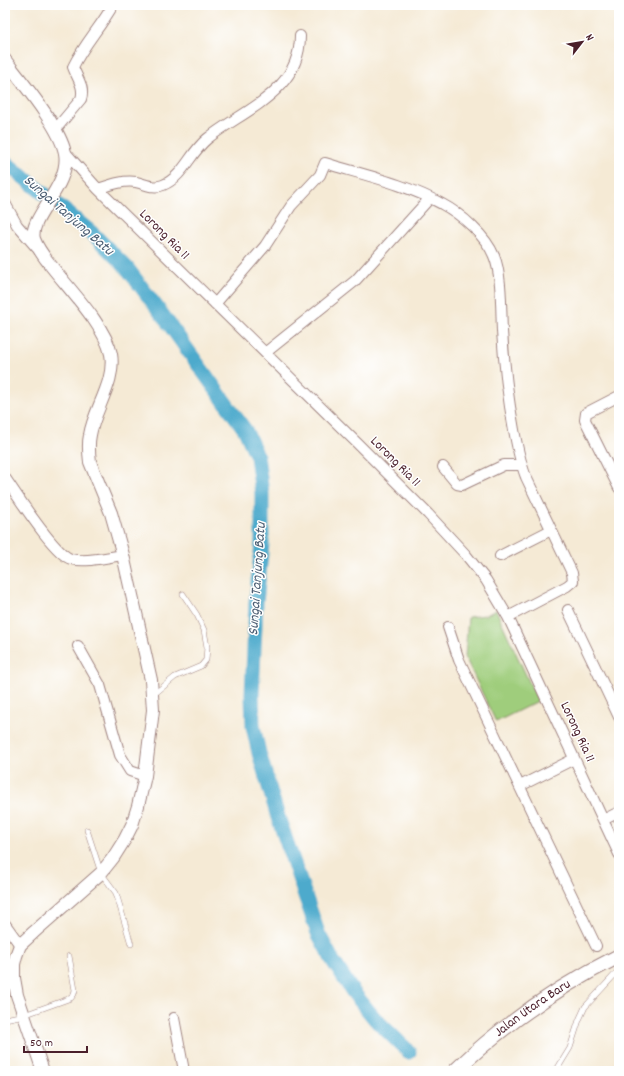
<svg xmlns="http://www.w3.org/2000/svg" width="624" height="1076" viewBox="0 0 624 1076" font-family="Dekko,sans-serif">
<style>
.green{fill:#9fcd7b;stroke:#747653}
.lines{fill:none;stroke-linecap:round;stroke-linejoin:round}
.river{stroke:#4eaacc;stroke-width:15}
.service-casing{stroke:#a08480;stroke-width:6}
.minor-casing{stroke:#a08480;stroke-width:12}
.tertiary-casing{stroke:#a08480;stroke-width:14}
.secondary-casing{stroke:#a08480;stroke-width:16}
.service{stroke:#fff;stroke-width:5}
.minor{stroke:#fff;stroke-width:10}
.tertiary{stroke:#fff;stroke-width:12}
.secondary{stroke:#fff;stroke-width:14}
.labels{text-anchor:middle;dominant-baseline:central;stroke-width:3;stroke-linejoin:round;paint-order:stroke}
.street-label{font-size:14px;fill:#4a1f2b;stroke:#fff}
.water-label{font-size:15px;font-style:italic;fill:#4c5e73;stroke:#fff}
</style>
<rect width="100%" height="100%" fill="#fff"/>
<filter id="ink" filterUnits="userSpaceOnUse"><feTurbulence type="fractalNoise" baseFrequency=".025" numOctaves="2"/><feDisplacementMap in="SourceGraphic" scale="8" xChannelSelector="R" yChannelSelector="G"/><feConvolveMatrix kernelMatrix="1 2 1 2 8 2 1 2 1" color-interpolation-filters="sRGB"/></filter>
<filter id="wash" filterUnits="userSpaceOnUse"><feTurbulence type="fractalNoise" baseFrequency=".012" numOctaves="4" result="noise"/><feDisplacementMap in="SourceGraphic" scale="16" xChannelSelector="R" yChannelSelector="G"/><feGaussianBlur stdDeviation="0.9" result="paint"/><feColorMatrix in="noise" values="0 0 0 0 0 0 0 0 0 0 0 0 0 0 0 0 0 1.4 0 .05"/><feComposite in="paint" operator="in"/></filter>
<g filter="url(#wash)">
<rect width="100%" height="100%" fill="#f5ead5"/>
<path class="green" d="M496,610L538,701L496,722L465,657L468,617L486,615Z"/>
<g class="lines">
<path class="river" d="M5,162L92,233L127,268L164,317L245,430L257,456L262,493V544L256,602L252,695L253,726L259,753L278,817L318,933L333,961L353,992L375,1019L409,1052"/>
</g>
</g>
<g filter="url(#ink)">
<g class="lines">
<g class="service-casing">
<path id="service" d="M153,695L175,677L201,666L206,660L207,647L204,630L197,615L183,594
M87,830L101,873L116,893L131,944
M5,1019L24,1015L71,998L74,994L75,990L69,956
M556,1071L570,1048L579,1020L585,1007L619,970"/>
</g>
<g class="minor-casing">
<path id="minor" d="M55,130L81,99C85,87 77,78 73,67C84,44 100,28 113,5
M65,152L98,189L357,443L428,514L466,555L486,580L508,617L619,854
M98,189C110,185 123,180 136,182C146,184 153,189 163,185C183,177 190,153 207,139C243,110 300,92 300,36
M5,203L17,225L36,247
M215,304L265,246L291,206L320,175L325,163C364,175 406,184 442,204C461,214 486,236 494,256C502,274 501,312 502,331C504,365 508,398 514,430C517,446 520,462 526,477L572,573L573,581L567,586L508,617
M265,353L355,281L430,198
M619,396L586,413L585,420L619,488
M443,467L457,484L462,485L504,465H521
M5,478C17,495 54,554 71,559C85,563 109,557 123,555
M500,556L551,530
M568,610L619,717
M448,627L459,660L596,946
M78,646L100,685L120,755L130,771L145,776
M520,786L574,759
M603,820L619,812
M5,924L20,945
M174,1018L184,1071"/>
</g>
<g class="tertiary-casing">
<path id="tertiary" d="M5,60C22,82 60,127 65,153C71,186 28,217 34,239C38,250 45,258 52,267C70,290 105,326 111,354C116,382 94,409 90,435C88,444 89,454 90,462L111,513L123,555L151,680L153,710L145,776L138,806L132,825L125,839L113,858L101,873L34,932L20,945L16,956L14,964V978L17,995L43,1071"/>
</g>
<g class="secondary-casing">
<g id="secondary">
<path id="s1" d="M455,1071C503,1025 559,986 619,956"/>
</g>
</g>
<use href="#service" class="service"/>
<use href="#minor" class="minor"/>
<use href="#tertiary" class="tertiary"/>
<use href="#secondary" class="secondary"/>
</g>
</g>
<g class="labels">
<g class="street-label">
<text transform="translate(164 235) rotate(45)">Lorong Ria 11</text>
<text transform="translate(395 462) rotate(45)">Lorong Ria 11</text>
<text transform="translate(577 732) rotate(65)">Lorong Ria 11</text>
<text stroke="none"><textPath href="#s1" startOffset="100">Jalan Utara Baru</textPath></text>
</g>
<g class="water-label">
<text transform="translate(68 216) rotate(41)">Sungai Tanjung Batu</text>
<text transform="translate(258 579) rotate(-86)">Sungai Tanjung Batu</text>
</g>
</g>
<rect width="624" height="1076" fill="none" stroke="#fff" stroke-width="20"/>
<g transform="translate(582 42) rotate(59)" stroke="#ffffff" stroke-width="3" paint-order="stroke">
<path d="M0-3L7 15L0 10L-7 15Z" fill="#4a1f2b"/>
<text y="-6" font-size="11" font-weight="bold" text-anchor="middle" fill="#4a1f2b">N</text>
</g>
<path d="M24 1046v6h63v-6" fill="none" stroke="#4a1f2b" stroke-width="2"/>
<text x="30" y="1046" font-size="12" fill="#4a1f2b" stroke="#ffffff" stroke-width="3" paint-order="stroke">50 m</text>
</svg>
